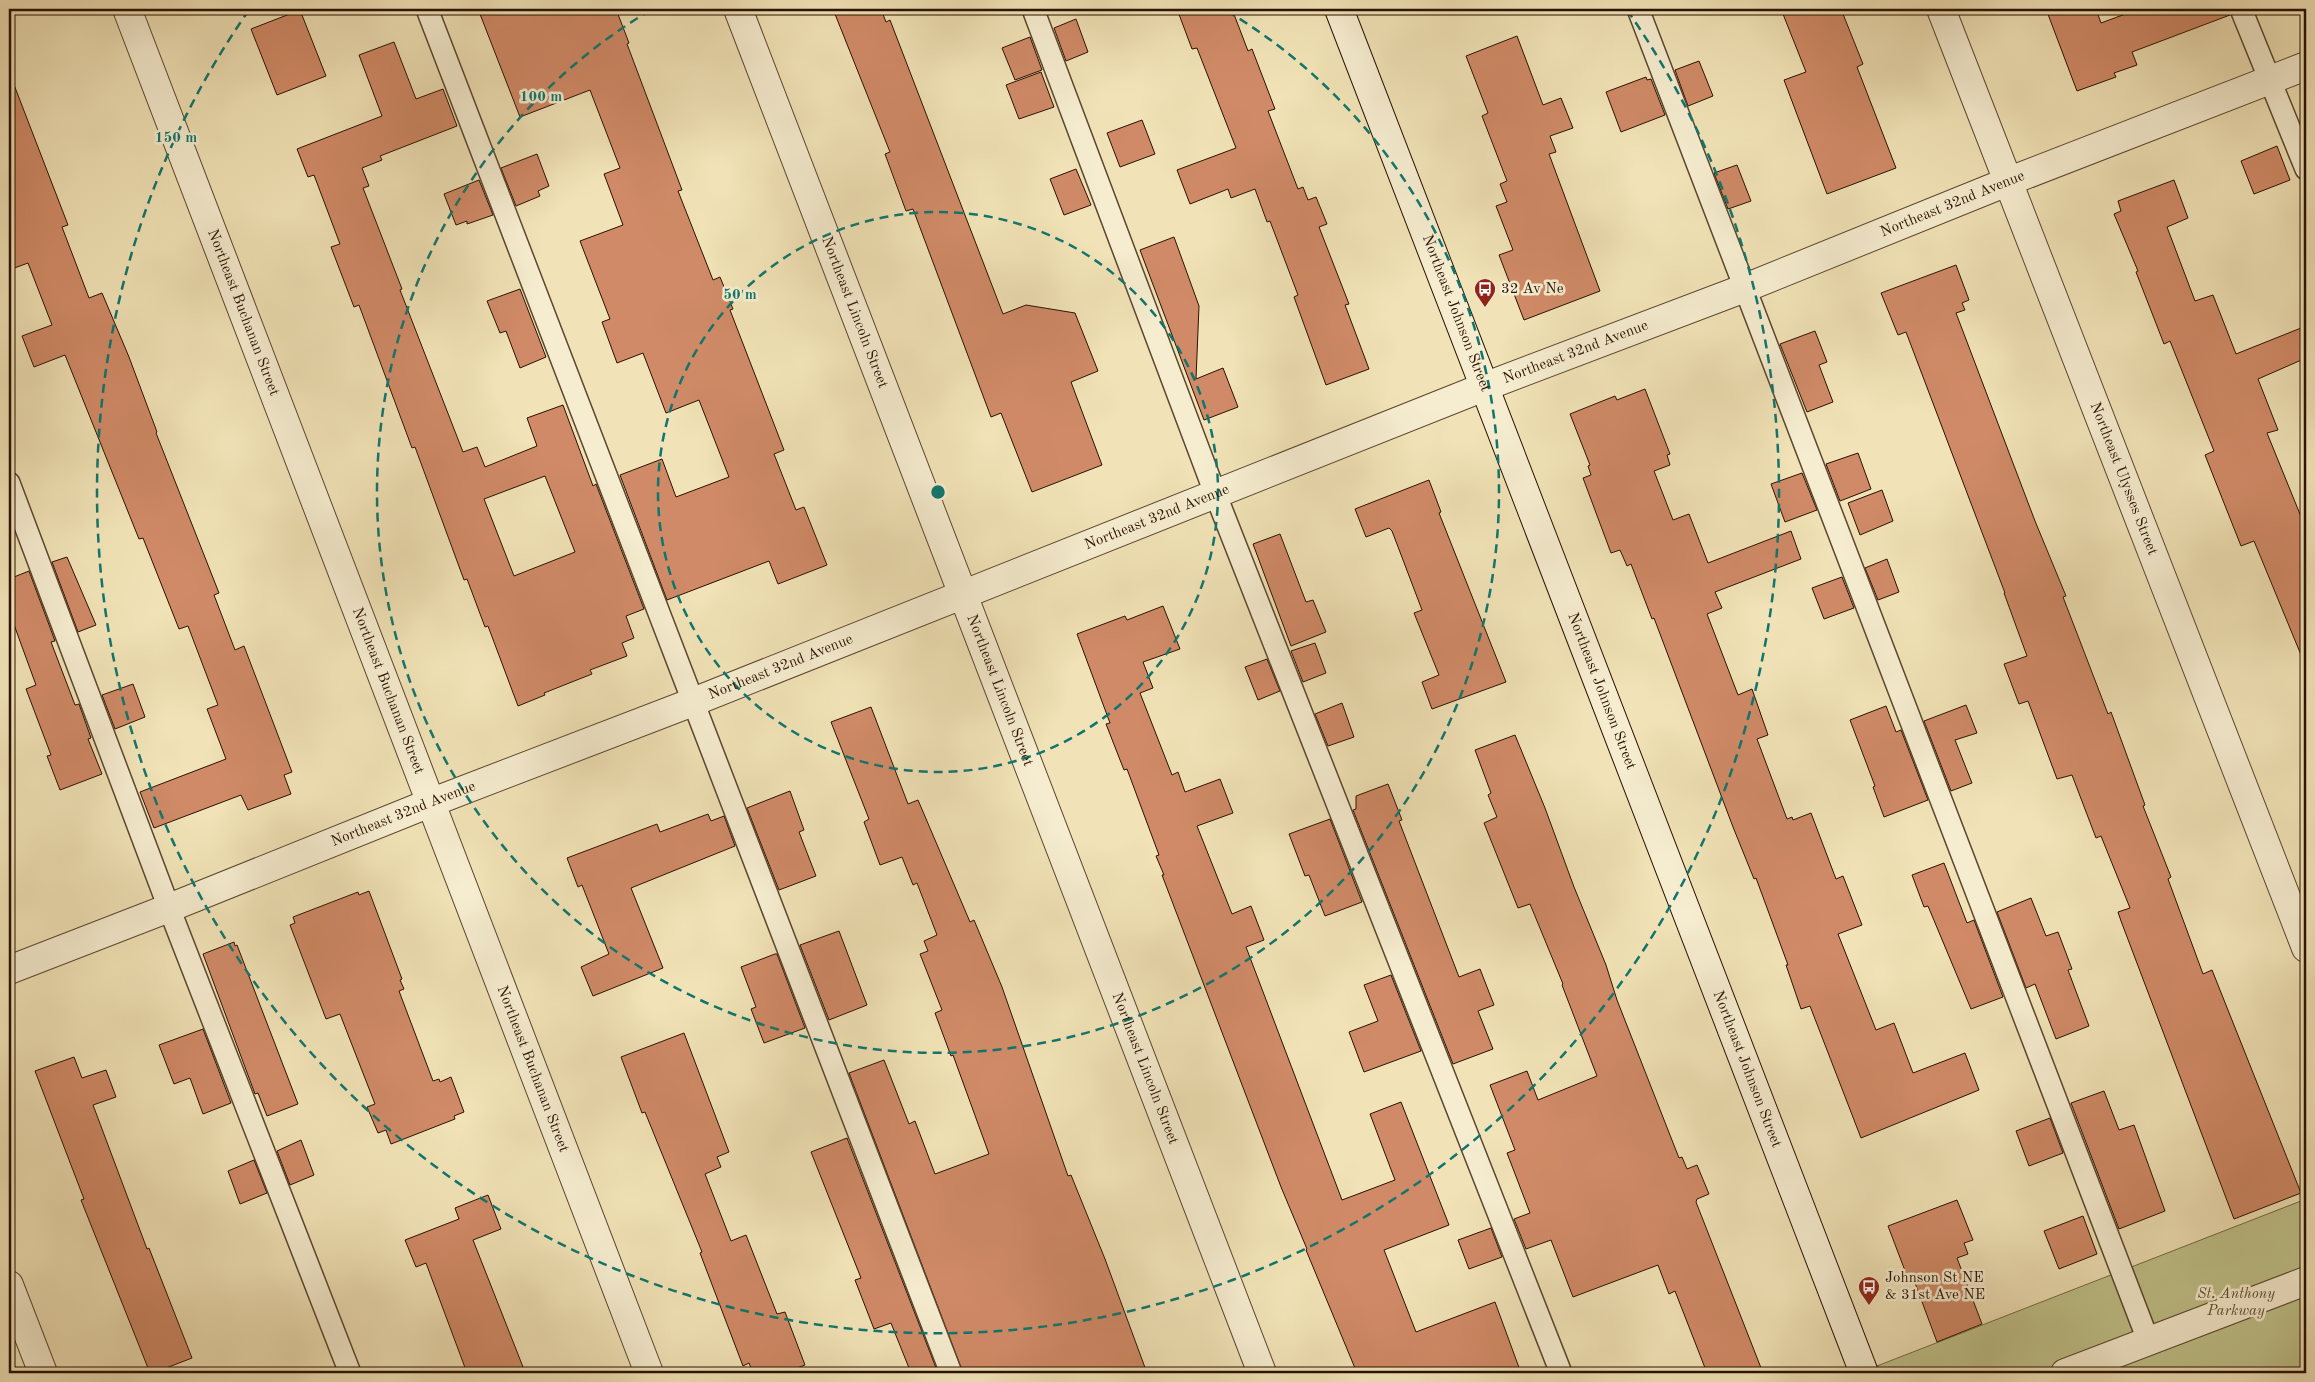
<svg xmlns="http://www.w3.org/2000/svg" width="2315" height="1382" viewBox="0 0 2315 1382" font-family="'Old Standard TT',serif">
<style>
.green{fill:#c0c28a;stroke:#746a46}
.building{fill:#d08a67;stroke:#291101;fill-rule:evenodd}
.lines{fill:none;stroke-linecap:round;stroke-linejoin:round}
.lane-casing{stroke:#5b462e;stroke-width:24}
.street-casing{stroke:#5b462e;stroke-width:30}
.secondary-casing{stroke:#291101;stroke-width:30}
.lane{stroke:#f6edd0;stroke-width:21}
.street{stroke:#f6edd0;stroke-width:28}
.secondary{stroke:#f6edd0;stroke-width:28}
.ring{fill:none;stroke:#0f766e;stroke-width:2.5;stroke-dasharray:9 6}
.labels{text-anchor:middle;dominant-baseline:central;stroke-width:5;stroke-linejoin:round;paint-order:stroke}
.street-label{font-size:15px;fill:#291101;stroke:#f6edd0}
.poi-label{font-size:15px;fill:#291101;stroke:#f6edd0;text-anchor:start}
.park-label{font-size:15px;font-style:italic;fill:#5e4f31;stroke:#f6edd0}
.centre{fill:#0f766e;stroke:#f6edd0;stroke-width:2.5}
.ring-label{font-size:15px;text-anchor:middle;font-weight:bold;fill:#0f766e;stroke:#f6edd0;stroke-width:5;stroke-linejoin:round;paint-order:stroke}
</style>
<rect width="100%" height="100%" fill="#f1e3b7"/>
<filter id="stains"><feTurbulence type="fractalNoise" baseFrequency=".004" numOctaves="4"/><feColorMatrix values="0 0 0 0 .2 0 0 0 0 .09 0 0 0 0 .02 0 0 0 .5 -.17"/></filter>
<radialGradient id="worn" r=".72"><stop offset=".6" stop-color="#630" stop-opacity="0"/><stop offset="1" stop-color="#630" stop-opacity=".3"/></radialGradient>
<path class="green" d="M2306,1199V1373H1859Z"/>
<path class="building" d="M478,9H616L629,43L627,44L682,190L678,191L713,280L720,277L733,309L730,310L784,450L774,454L796,510L804,507L827,565L778,584L769,561L667,600L620,475L662,459L676,497L729,477L699,400L666,413L643,353L617,363L602,322L610,319L580,241L623,225L604,174L620,168L590,90L520,117Z
M833,9H881L886,22L890,20L1003,314L1026,305L1075,313L1098,371L1071,382L1102,465L1032,492L1001,413L991,417L913,209L906,211L885,154L890,152Z
M1177,9H1232L1248,51L1252,49L1275,109L1268,111L1298,189L1303,187L1308,200L1316,197L1327,224L1319,227L1349,304L1345,305L1369,369L1326,385L1294,297L1298,295L1270,221L1267,222L1255,189L1231,198L1228,189L1190,204L1177,170L1236,148L1197,48L1192,49Z
M1781,9H1841L1863,64L1857,67L1896,168L1827,194L1784,80L1806,72Z
M2046,9H2096L2101,23L2139,9H2229L2230,15L2132,52L2137,65L2114,73L2116,77L2077,91Z
M300,10L326,76L277,95L251,29Z
M1076,19L1088,52L1066,61L1054,28Z
M1517,36L1543,105L1561,98L1573,128L1550,136L1556,152L1549,154L1600,291L1524,320L1499,255L1513,250L1496,206L1507,202L1500,184L1507,181L1482,116L1488,113L1466,56Z
M1030,37L1042,70L1015,80L1002,48Z
M394,42L416,99L443,89L457,126L380,156L382,160L362,168L369,186L363,188L402,289L400,290L463,452L477,447L485,467L537,446L527,418L563,405L593,486L596,484L644,609L626,616L634,638L622,643L627,656L590,670L592,674L544,693L545,695L518,706L488,626L485,627L467,579L464,580L415,447L412,448L359,305L354,307L331,247L340,244L314,175L308,177L297,149L382,116L359,55ZM545,476L575,552L514,576L484,499Z
M1699,61L1713,96L1688,106L1675,70Z
M1041,72L1054,107L1019,119L1006,85Z
M9,77H11L68,225L62,227L89,298L102,293L129,357L157,432L156,433L219,593L214,595L235,650L244,646L292,772L284,775L291,794L248,810L241,795L154,828L140,792L226,759L207,709L218,705L188,626L179,629L143,538L139,539L65,355L34,367L22,336L52,325L28,263L9,270Z
M1646,77L1647,80L1651,79L1665,115L1621,132L1606,92Z
M1142,120L1155,154L1120,167L1107,133Z
M2277,146L2290,180L2254,194L2241,161Z
M537,154L549,186L538,191L540,196L516,206L501,168Z
M1737,165L1751,201L1728,209L1714,173Z
M1076,169L1091,205L1064,215L1050,179Z
M479,180L493,215L467,224V221L456,225L444,194Z
M2174,180L2188,218L2167,227L2195,301L2213,295L2236,354L2306,326V358L2258,379L2278,430L2267,433L2306,529V667L2254,541L2241,546L2205,455L2214,451L2170,341L2164,344L2136,272L2138,271L2114,214L2121,211L2118,201Z
M1174,237L1199,306L1196,379L1223,368L1238,407L1204,420L1140,250Z
M1956,265L1969,300L1962,303L1965,310L1956,313L2035,521L2066,596L2063,597L2108,714L2111,712L2145,805L2143,806L2171,877L2168,879L2203,974L2212,970L2301,1193L2234,1219L2121,921L2118,912L2130,908L2101,836L2096,838L2072,775L2057,779L2028,701L2019,704L2004,664L2027,656L2004,593H2005L1906,332L1898,335L1881,293Z
M520,289L546,357L520,368L506,331L500,333L487,301Z
M1815,331L1827,362L1819,365L1833,402L1807,412L1780,344Z
M1645,389L1670,454L1667,455L1670,465L1654,471L1673,520L1689,514L1708,563L1791,531L1801,559L1715,592L1722,608L1707,614L1738,695L1752,689L1768,735L1757,739L1787,819L1792,817L1793,820L1811,813L1836,879L1843,876L1862,925L1838,934L1876,1030L1894,1023L1913,1073L1965,1053L1979,1090L1861,1138L1810,1006L1801,1009L1786,965H1788L1756,878L1754,879L1733,827L1654,618L1652,619L1631,564L1627,566L1620,550L1611,553L1583,478L1591,475L1588,466L1590,465L1570,414L1615,396L1617,400Z
M1858,453L1871,489L1840,501L1826,464Z
M1802,473L1817,510L1785,522L1771,484Z
M1429,480L1441,512L1439,513L1506,682L1432,709L1422,682L1439,675L1414,613L1422,610L1392,531L1389,528L1366,537L1355,509Z
M1882,490L1893,521L1860,535L1848,503Z
M1280,534L1306,602L1313,600L1326,632L1291,646L1253,544Z
M67,557L96,625L78,632L52,562Z
M1887,559L1899,592L1878,600L1865,568Z
M29,571L55,641L51,642L75,705L79,704L91,738L88,739L102,774L60,790L47,756L51,755L26,689L36,685L9,611V579Z
M1842,577L1854,608L1824,619L1812,588Z
M1163,606L1180,649L1143,662L1153,688L1140,693L1172,775L1178,772L1185,792L1220,779L1233,813L1197,826L1232,914L1251,906L1264,940L1246,947L1342,1200L1395,1180L1370,1114L1401,1102L1449,1225L1384,1250L1416,1332L1495,1302L1521,1373H1357L1306,1250L1307,1249L1281,1187L1162,875H1164L1156,856L1159,855L1127,769L1124,770L1106,724L1110,723L1077,634L1125,616L1127,620Z
M1315,643L1326,673L1303,682L1291,651Z
M1267,659L1280,691L1258,700L1245,667Z
M133,684L145,717L115,729L102,695Z
M1342,703L1354,737L1328,746L1315,714Z
M1966,705L1977,733L1955,740L1972,783L1951,791L1924,721Z
M1886,706L1896,732L1901,730L1928,800L1884,817L1873,787L1875,786L1850,720Z
M871,707L908,804L918,800L970,922L974,920L1002,987L1068,1176L1071,1175L1105,1259L1147,1373H963L849,1073L884,1060L909,1124L915,1121L935,1174L989,1154L953,1055L951,1056L935,1013L942,1010L920,954L928,951L924,941L937,935L917,883L913,885L902,857L880,865L864,822L869,819L831,722Z
M1515,735L1545,808L1574,887L1606,965L1617,1000L1679,1158L1682,1157L1687,1169L1697,1165L1709,1194L1697,1199L1696,1202L1763,1373H1707L1675,1291L1669,1294L1658,1265L1573,1297L1551,1240L1526,1249L1514,1219L1530,1213L1507,1153L1515,1150L1490,1085L1527,1071L1538,1100L1597,1076L1562,985L1563,984L1530,904L1518,908L1484,823L1497,817L1488,795L1491,793L1475,750Z
M1388,784L1402,820L1399,821L1459,977L1480,969L1494,1005L1478,1011L1493,1049L1453,1064L1353,810L1356,809V796Z
M790,791L804,830L799,832L816,876L779,890L747,808Z
M708,814L711,821L724,816L735,846L631,888L663,968L593,996L581,967L609,954L582,885L578,887L567,858L657,824L660,832Z
M1330,819L1362,902L1325,916L1309,875L1305,876L1289,834Z
M1944,863L1967,923L1974,920L2003,997L1971,1009L1928,906L1924,907L1912,875Z
M369,891L402,979L400,980L404,989L399,991L433,1081L439,1079L440,1082L451,1077L464,1112L454,1116L455,1119L391,1144L386,1130L378,1133L367,1107L375,1104L340,1014L326,1019L290,925L295,923L293,917L358,892L359,895Z
M2031,898L2046,936L2058,932L2072,969L2068,970L2089,1026L2056,1039L2035,984L2026,988L1997,912Z
M839,931L867,1005L829,1020L800,945Z
M234,942L235,946L237,945L298,1104L267,1116L258,1093L255,1094L203,954Z
M775,954H777L805,1028L764,1043L751,1009L756,1007L741,967Z
M1391,975L1421,1051L1364,1072L1349,1032L1378,1021L1364,985Z
M203,1029L231,1103L203,1114L190,1078L174,1084L159,1045Z
M684,1033L729,1152L717,1157L721,1167L705,1174L731,1241L746,1235L777,1314L785,1312L805,1365L784,1373H753L749,1363L743,1366L700,1253L702,1252L645,1112L642,1113L621,1057Z
M74,1057L82,1078L106,1070L116,1097L93,1105L147,1249L149,1248L192,1358L153,1373H150L81,1200L84,1199L35,1071Z
M2104,1091L2119,1130L2134,1125L2165,1211L2119,1229L2071,1103Z
M2050,1118L2063,1153L2029,1166L2016,1131Z
M847,1138L938,1373H911L891,1323L874,1329L855,1280L861,1278L811,1152Z
M301,1140L314,1175L290,1185L277,1151Z
M254,1160L267,1193L240,1204L228,1171Z
M488,1195L501,1229L473,1240L523,1367L506,1373H467L426,1263L416,1267L405,1240L459,1219L455,1208Z
M1957,1200L1973,1240L1964,1243L1968,1254L1957,1258L1982,1324L1937,1342L1912,1275L1907,1276L1888,1226Z
M2083,1216L2097,1254L2059,1269L2044,1231Z
M1491,1228L1502,1257L1469,1269L1458,1240Z"/>
<g class="lines">
<g class="lane-casing">
<path id="lane" d="M427,9L951,1373
M1033,9L1215,493L1561,1373
M1638,9L2148,1340
M2241,9L2306,169
M9,483L169,908L350,1373"/>
</g>
<g class="street-casing">
<g id="street">
<path id="s1" d="M127,9L649,1373"/>
<path id="s2" d="M738,9L1262,1373"/>
<path id="s3" d="M1941,9L2306,948"/>
<path id="s4" d="M9,970L169,908L430,803L693,702L1484,387L1745,288L2007,182L2306,66"/>
<path d="M9,1285L43,1373"/>
<path d="M2065,1373L2306,1281"/>
</g>
</g>
<g class="secondary-casing">
<g id="secondary">
<path id="s5" d="M1339,9L1864,1373"/>
</g>
</g>
<use href="#lane" class="lane"/>
<use href="#street" class="street"/>
<use href="#secondary" class="secondary"/>
</g>
<g class="ring">
<circle cx="938" cy="492" r="280"/>
<path d="M1227 11A561 561 0 1 1 649 11"/>
<path d="M1627 10A841 841 0 1 1 249 10"/>
</g>
<defs>
<g id="bus-pin" transform="scale(1.125)"><path d="M0 17L-7.5 6A9.5 9.5 0 1 1 7.5 6Z" fill="#8f2418" stroke="#f6edd0"/><path d="M-5-6H5V4H4V6H2V4H-2V6H-4V4H-5ZM-3.5-4V0h7V-4ZM-3.5 1.2v1.5H-2V1.2ZM2 1.2v1.5H3.5V1.2Z" fill="#fff"/></g>
</defs>
<g fill-rule="evenodd">
<use href="#bus-pin" x="1485" y="289"/>
<use href="#bus-pin" x="1869" y="1287"/>
</g>
<g class="labels">
<g class="street-label">
<text stroke="none"><textPath href="#s4" startOffset="2089">Northeast 32nd Avenue</textPath></text>
<text stroke="none"><textPath href="#s1" startOffset="325">Northeast Buchanan Street</textPath></text>
<text stroke="none"><textPath href="#s2" startOffset="325">Northeast Lincoln Street</textPath></text>
<text stroke="none"><textPath href="#s5" startOffset="326">Northeast Johnson Street</textPath></text>
<text stroke="none"><textPath href="#s4" startOffset="1684">Northeast 32nd Avenue</textPath></text>
<text stroke="none"><textPath href="#s3" startOffset="504">Northeast Ulysses Street</textPath></text>
<text stroke="none"><textPath href="#s4" startOffset="1234">Northeast 32nd Avenue</textPath></text>
<text stroke="none"><textPath href="#s4" startOffset="829">Northeast 32nd Avenue</textPath></text>
<text stroke="none"><textPath href="#s1" startOffset="730">Northeast Buchanan Street</textPath></text>
<text stroke="none"><textPath href="#s2" startOffset="730">Northeast Lincoln Street</textPath></text>
<text stroke="none"><textPath href="#s5" startOffset="731">Northeast Johnson Street</textPath></text>
<text stroke="none"><textPath href="#s4" startOffset="424">Northeast 32nd Avenue</textPath></text>
<text stroke="none"><textPath href="#s1" startOffset="1135">Northeast Buchanan Street</textPath></text>
<text stroke="none"><textPath href="#s2" startOffset="1135">Northeast Lincoln Street</textPath></text>
<text stroke="none"><textPath href="#s5" startOffset="1136">Northeast Johnson Street</textPath></text>
</g>
<g class="poi-label">
<text x="1501" y="289">32 Av Ne</text>
<text x="1885" y="1278">Johnson St NE<tspan x="1885" dy="17">&amp; 31st Ave NE</tspan></text>
</g>
<g class="park-label">
<text x="2236" y="1294">St. Anthony<tspan x="2236" dy="17">Parkway</tspan></text>
</g>
</g>
<circle cx="938" cy="492" r="8" class="centre"/>
<g class="ring-label">
<text x="541" y="101">100 m</text>
<text x="176" y="142">150 m</text>
<text x="740" y="299">50 m</text>
</g>
<rect width="2315" height="1382" fill="none" stroke="#f1e3b7" stroke-width="30"/>
<rect x="10" y="10" width="2295" height="1362" fill="none" stroke="#291101" stroke-width="2.5"/>
<rect x="15" y="15" width="2285" height="1352" fill="none" stroke="#291101"/>
<rect width="100%" height="100%" filter="url(#stains)"/>
<rect width="100%" height="100%" fill="url(#worn)"/>
</svg>
